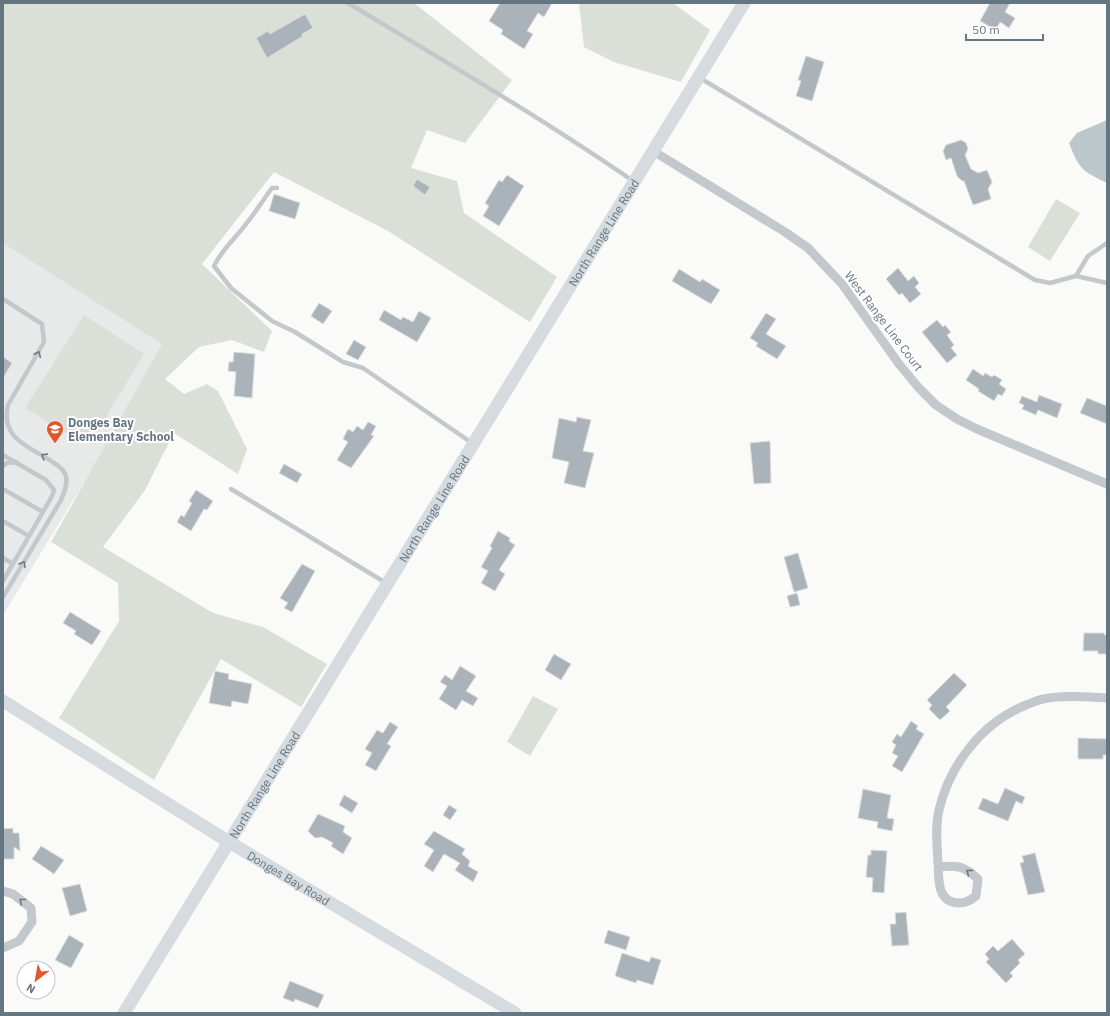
<svg xmlns="http://www.w3.org/2000/svg" width="1110" height="1016" viewBox="0 0 1110 1016" font-family="'IBM Plex Sans',sans-serif">
<style>
.built{fill:#e8e9e9}
.green{fill:#dadfd7}
.water{fill:#bbc7cb}
.building{fill:#aab3b9;stroke:#dcdcda}
.lines{fill:none;stroke-linecap:round;stroke-linejoin:round}
.lane{stroke:#c3c8cc;stroke-width:4.5}
.street{stroke:#c3c8cc;stroke-width:9}
.secondary{stroke:#d6dbdf;stroke-width:13}
.oneway{stroke:#6a7a87}
.labels{text-anchor:middle;dominant-baseline:central;stroke-width:4;stroke-linejoin:round;paint-order:stroke}
.street-label{font-size:12px;fill:#657683;stroke:#fff}
.poi-label{font-size:12px;font-weight:bold;fill:#657683;stroke:#fff;text-anchor:start}
</style>
<rect width="100%" height="100%" fill="#fafaf8"/>
<path class="built" d="M3,144L212,273L3,615Z"/>
<path class="green" d="M3,3H414L512,80L465,143L427,130L411,168L457,181L464,213L557,277L530,322L388,231L274,172L202,264L272,331L264,352L232,340L199,347L165,379L184,394L207,384L218,391L247,449L238,474L174,433L145,490L103,547L213,613L263,627L327,664L301,707L221,659L154,780L59,718L119,621L118,583L51,542L162,344L3,243Z
M579,3H673L710,30L681,82L614,62L584,47Z
M1056,199L1080,213L1050,261L1028,247Z
M84,315L144,354L93,438L81,442L25,408Z
M533,696L558,709L530,756L507,742Z"/>
<path class="water" d="M1107,120V183C1082,171 1079,169 1069,143L1077,133Z"/>
<path class="building" d="M500,3H552L544,17L538,13L527,31L533,34L524,49L501,34L503,30L489,21Z
M990,3H1010L1005,12L1015,18L1009,28L1000,22L996,30L980,21Z
M305,14L313,28L302,34L303,36L267,58L256,38L268,31L270,34Z
M806,56L824,62L812,101L796,96L801,81L798,80Z
M961,140L966,143L968,149L965,155L971,169L978,173L987,170L992,182L988,189L991,199L973,205L964,181H962L957,176L951,158L946,160L943,151L946,145Z
M507,175L524,186L499,226L483,216L489,206L485,203L499,180L502,182Z
M417,179L430,187L425,195L413,186Z
M274,194L300,203L295,219L269,211Z
M898,268L908,281L914,276L919,283L915,287L921,294L910,303L902,293L899,295L886,279Z
M679,269L700,282L702,279L720,290L711,304L672,281Z
M319,303L332,311L323,324L311,316Z
M384,310L401,320L403,317L413,322L419,311L431,318L417,342L379,320Z
M766,313L776,319L766,334L786,346L777,359L756,346L758,343L750,338Z
M937,320L943,327L945,325L951,332L947,335L954,345L951,348L957,355L947,363L922,332Z
M354,340L366,347L358,360L346,354Z
M234,352L255,354L252,398L234,396L236,372L228,371L229,362H233Z
M3,357L12,363L3,378Z
M973,369L983,376L985,373L992,377L994,375L1002,380L999,384L1006,389L1002,396L998,394L994,401L978,391L979,389L966,380Z
M1039,395L1062,404L1057,418L1038,410L1036,415L1022,409L1024,405L1019,403L1022,396L1037,402Z
M1087,398L1107,406V424L1080,413Z
M577,417L591,420L583,451L594,453L585,488L564,483L569,462L552,458L559,418L576,422Z
M368,422L376,426L371,435L374,436L351,468L337,460L348,442L343,439L348,429L353,432L357,426L363,430Z
M770,441L771,483L754,484L750,443Z
M284,464L302,474L297,483L279,473Z
M196,490L213,501L207,510L204,509L191,531L177,522L181,515L184,517L192,503L189,501Z
M498,531L510,538L509,541L515,545L499,570L505,574L495,591L481,583L488,571L481,567L492,548L490,546Z
M798,553L808,588L794,592L784,557Z
M302,564L315,571L292,612L284,608L288,603L280,598Z
M797,593L800,605L790,607L787,596Z
M70,612L101,631L92,645L74,634L76,631L63,623Z
M1084,633H1104V635H1107V654H1098V651H1083Z
M554,654L571,664L561,680L545,670Z
M460,666L476,676L466,691L478,698L473,706L462,700L456,710L439,699L447,686L440,682L445,675L452,680Z
M215,671L229,674L228,679L252,684L248,704L232,701L231,707L209,703Z
M954,673L967,685L946,707L950,711L940,720L929,709L932,705L927,700Z
M911,721L918,726L916,729L924,734L902,772L892,766L898,756L892,753L896,745L892,742L897,734L901,737Z
M390,722L398,727L387,744L391,746L376,771L365,765L372,753L365,749L377,730L383,733Z
M1078,738L1107,739V755H1103V759H1078Z
M1005,788L1025,797L1022,804L1016,801L1008,821L978,809L983,798L998,804Z
M863,789L891,795L887,818L894,819L892,831L877,828L878,822L858,818Z
M344,795L358,803L352,813L339,805Z
M449,805L457,810L450,820L443,815Z
M318,814L345,826L343,832L352,838L343,854L331,846L333,843L322,837L315,838L308,831Z
M13,828V833H19L20,851L14,847V859H3V829Z
M434,831L465,849L462,854L470,861L468,866L478,872L473,882L455,870L460,863L444,854L433,872L424,866L434,850L424,844Z
M41,846L64,860L54,874L32,859Z
M871,850L887,851L884,893L872,892L873,878L866,877L868,855H871Z
M1035,853L1045,892L1028,895L1020,863L1024,862L1022,856Z
M80,884L87,911L70,916L62,888Z
M906,912L909,945L892,946L890,924H896L895,913Z
M608,930L630,937L626,950L604,943Z
M69,935L84,944L71,968L55,960Z
M1012,939L1025,954L1018,960L1020,963L1010,973L1013,976L1006,983L986,962L989,959L985,954L993,946L998,951Z
M622,953L649,962L651,957L661,960L653,985L637,980L636,983L615,976Z
M290,981L324,995L318,1008L295,999L294,1002L283,998Z"/>
<g class="lines">
<path class="lane" d="M348,3C444,61 540,117 633,181
M700,78L1035,280L1050,283L1076,276L1107,283
M277,188H272C263,200 255,213 246,224C235,239 222,249 214,266L231,288L272,321L295,332L343,362L363,368L472,443
M1076,276L1088,256L1107,243
M3,299L42,324L44,342L8,405C0,440 31,447 54,463C59,466 64,470 66,476C68,484 64,493 61,500L3,597
M3,455L46,480L54,490L52,496L43,512L3,581
M3,466L7,463L16,462
M3,489L43,512
M231,489L386,583
M3,521L29,536
M3,558L13,564"/>
<path class="street" d="M653,151L785,232L808,248L842,284L899,364L918,387L936,405L957,419L977,429L1107,484
M939,867C958,865 964,866 978,879L976,896C969,901 966,903 958,903C936,902 939,877 938,862C937,845 935,826 939,810C950,764 982,723 1026,705C1032,703 1038,700 1043,699C1065,695 1086,697 1107,698
M3,891L13,894L31,908L32,922L19,941L3,948"/>
<g class="secondary">
<path id="s1" d="M3,701L229,842L515,1013"/>
<path id="s2" d="M124,1013L744,3"/>
</g>
</g>
<defs><path id="oneway-chevron" d="M-2-3.5L2.5 0L-2 3.5" fill="none" stroke-width="1.6" stroke-linecap="round" stroke-linejoin="round"/></defs>
<g class="oneway">
<use href="#oneway-chevron" transform="translate(38 354) rotate(-64)"/>
<use href="#oneway-chevron" transform="translate(44 456) rotate(-148)"/>
<use href="#oneway-chevron" transform="translate(23 564) rotate(-59)"/>
<use href="#oneway-chevron" transform="translate(969 872) rotate(-143)"/>
<use href="#oneway-chevron" transform="translate(22 901) rotate(-142)"/>
</g>
<defs>
<g id="school-pin" transform="scale(0.9)"><path d="M0 17L-7.5 6A9.5 9.5 0 1 1 7.5 6Z" fill="#e4572e" stroke="#fff"/><path d="M0-5L7-2L0 1L-7-2ZM-4 1L0 2.5L4 1V4Q0 6-4 4Z" fill="#fff"/></g>
</defs>
<g fill-rule="evenodd">
<use href="#school-pin" x="55" y="429"/>
</g>
<g class="labels">
<g class="street-label">
<text stroke="none"><textPath href="#s2" startOffset="916">North Range Line Road</textPath></text>
<text transform="translate(884 321) rotate(53)">West Range Line Court</text>
<text stroke="none"><textPath href="#s2" startOffset="592">North Range Line Road</textPath></text>
<text stroke="none"><textPath href="#s2" startOffset="268">North Range Line Road</textPath></text>
<text stroke="none"><textPath href="#s1" startOffset="336">Donges Bay Road</textPath></text>
</g>
<g class="poi-label">
<text x="68" y="422">Donges Bay<tspan x="68" dy="14">Elementary School</tspan></text>
</g>
</g>
<rect width="1110" height="1016" fill="none" stroke="#657683" stroke-width="8"/>
<g transform="translate(36 980) rotate(211)"><circle r="19" fill="#ffffff" stroke="#c1c8cd"/>
<path d="M0-3L7 15L0 10L-7 15Z" fill="#e4572e"/>
<text y="-6" font-size="11" font-weight="bold" text-anchor="middle" fill="#657683">N</text>
</g>
<path d="M966 34v6h77v-6" fill="none" stroke="#657683" stroke-width="2"/>
<text x="972" y="34" font-size="12" fill="#657683" stroke="#ffffff" stroke-width="3" paint-order="stroke">50 m</text>
</svg>
